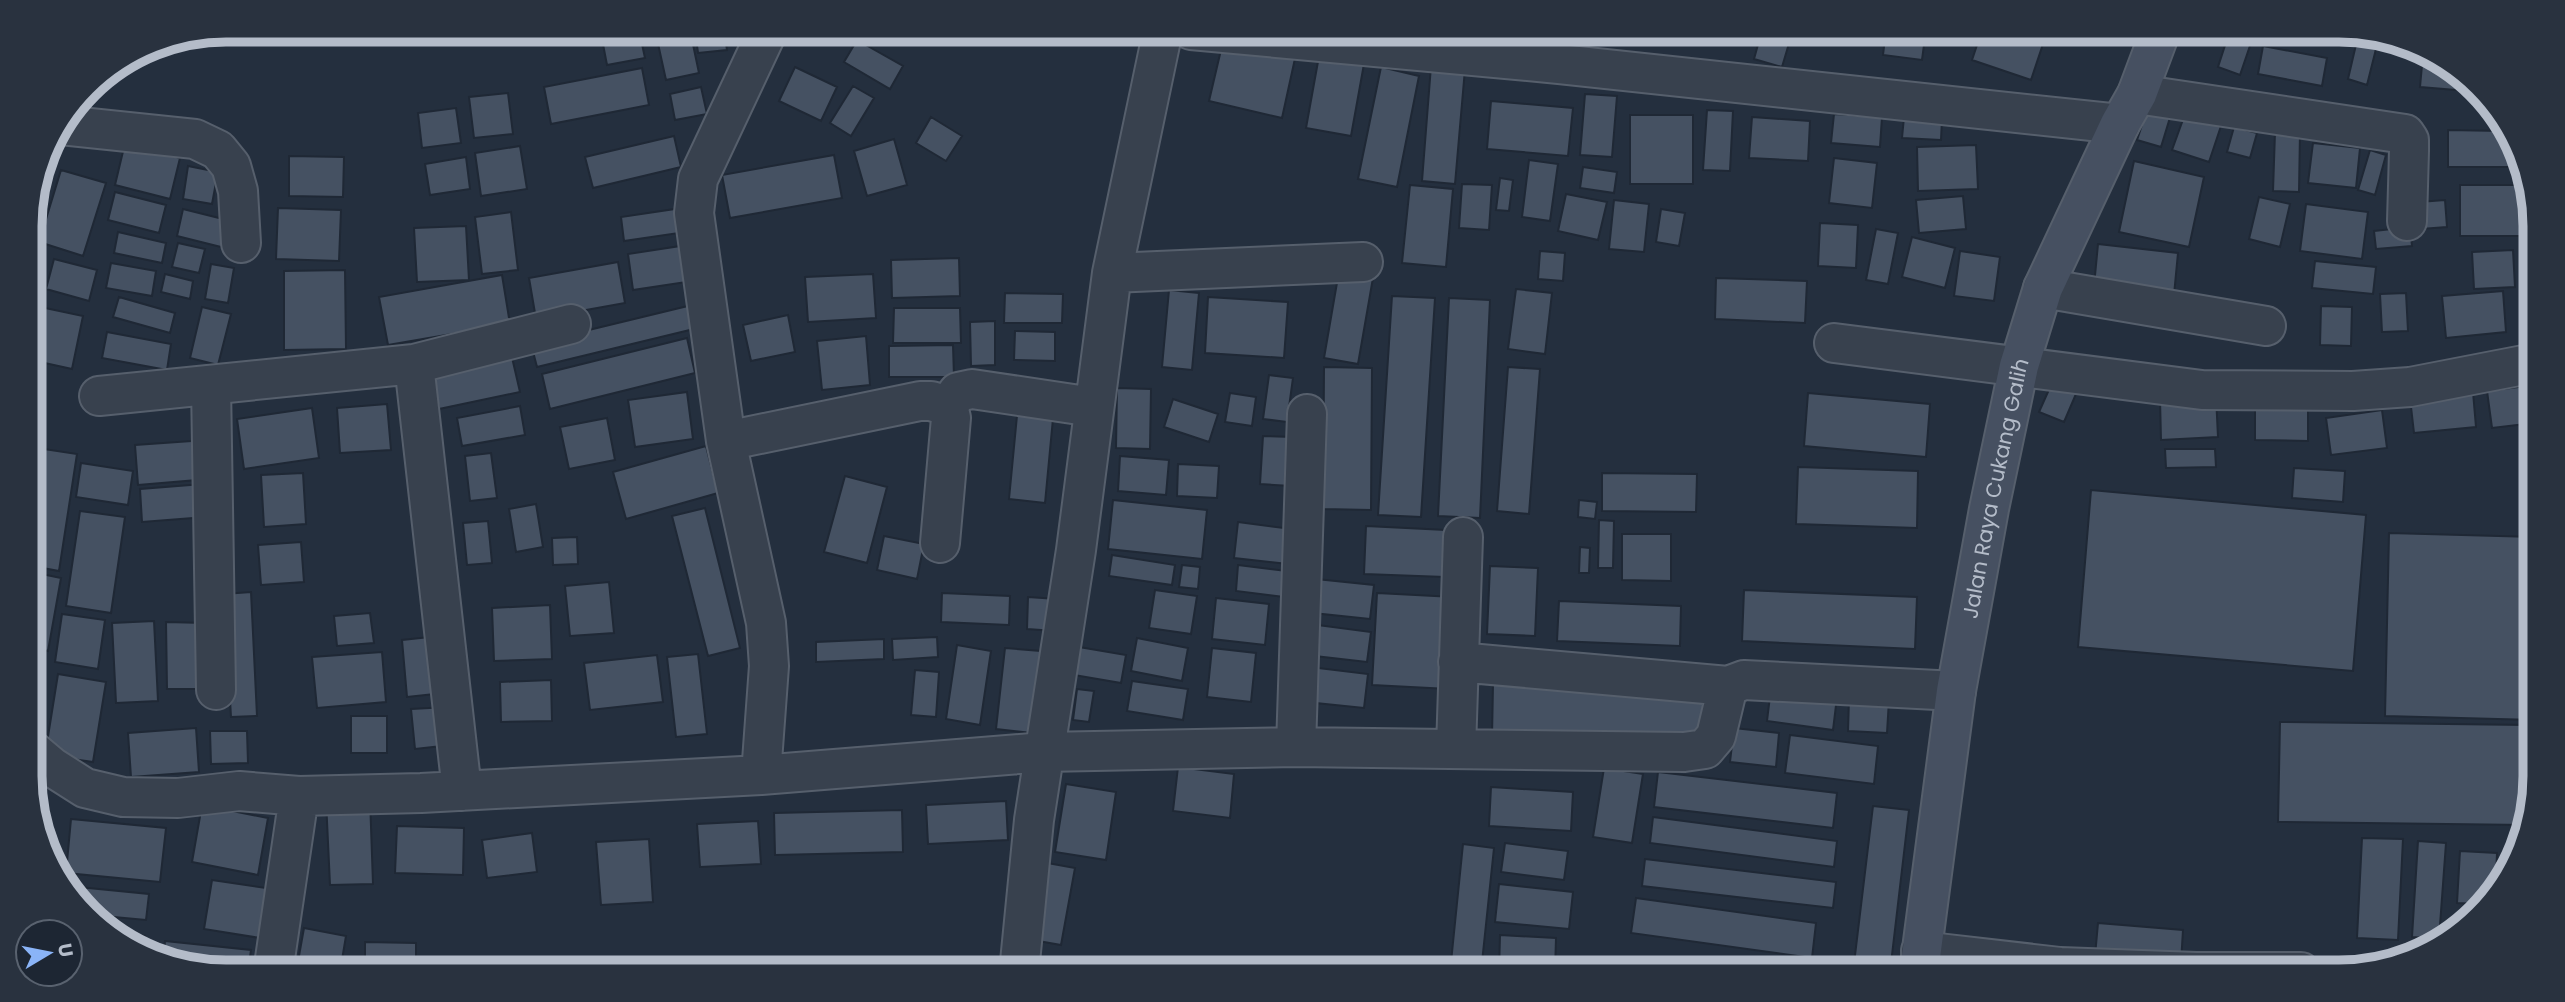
<svg xmlns="http://www.w3.org/2000/svg" width="2565" height="1002" viewBox="0 0 2565 1002" font-family="Poppins,sans-serif">
<style>
.building{fill:#455162;stroke:#1f2835;stroke-width:2}
.lines{fill:none;stroke-linecap:round;stroke-linejoin:round}
.minor-casing{stroke:#565f6c;stroke-width:42}
.secondary-casing{stroke:#565f6c;stroke-width:42}
.minor{stroke:#38414e;stroke-width:38}
.secondary{stroke:#465061;stroke-width:38}
.labels{text-anchor:middle;dominant-baseline:central;stroke-width:7;stroke-linejoin:round;paint-order:stroke}
.street-label{font-size:21px;fill:#b4bcc9;stroke:#1d2633}
.rim{fill:none;stroke:#b4bcc9;stroke-width:9}
</style>
<rect width="100%" height="100%" fill="#242f3e"/>
<path class="building" d="M619,30H639L645,58L607,65L601,34Z
M655,30H690L699,73L666,80Z
M695,30H724L727,50L698,53Z
M1640,30H1689L1684,44Z
M1762,30H1793L1782,67L1754,59Z
M1886,30H1926L1922,60L1883,55Z
M1982,30H2029L2046,35L2031,80L1972,60Z
M2068,30H2105L2098,44Z
M2230,30H2243L2254,34L2240,75L2218,67Z
M2358,36L2378,41L2367,85L2348,79Z
M1224,37L1296,54L1282,118L1209,101Z
M857,40L903,66L890,89L844,62Z
M2263,46L2327,58L2322,86L2258,74Z
M2423,54L2480,92L2420,87Z
M1319,56L1364,64L1351,136L1306,128Z
M1431,66L1465,69L1455,184L1422,181Z
M795,67L837,87L821,121L779,101Z
M1381,67L1419,76L1397,187L1358,179Z
M113,68L111,84L93,82L96,79Z
M642,68L649,105L551,124L544,87Z
M853,86L874,98L851,136L830,123Z
M701,87L707,114L675,120L670,94Z
M508,93L513,134L474,138L469,97Z
M1585,94L1617,96L1612,157L1580,155Z
M1491,101L1573,108L1568,156L1487,149Z
M2149,104L2172,111L2161,147L2137,140Z
M456,108L461,143L422,148L418,113Z
M1707,110L1733,111L1730,171L1703,170Z
M1834,114L1882,117L1880,147L1831,143Z
M2185,114L2221,126L2209,162L2172,150Z
M1630,115H1693V184H1630Z
M931,117L962,136L946,161L916,143Z
M1752,117L1810,121L1808,161L1749,158Z
M1904,117L1942,119L1941,140L1902,138Z
M2234,127L2257,133L2250,158L2227,152Z
M2448,130L2502,131L2514,157V167H2448Z
M2275,132H2300L2299,192L2273,191Z
M674,136L681,167L593,188L585,157Z
M894,139L907,185L867,196L854,151Z
M125,143L180,158L170,199L115,185Z
M2313,143L2360,148L2356,188L2308,183Z
M1976,145L1978,189L1918,191L1917,147Z
M520,146L527,189L481,196L475,153Z
M2370,150L2386,155L2375,195L2358,190Z
M834,155L842,198L730,218L722,175Z
M289,156L344,157L343,197L289,196Z
M466,157L470,189L430,195L425,164Z
M1834,158L1877,163L1872,208L1829,203Z
M1529,160L1558,164L1550,221L1522,217Z
M2134,161L2204,177L2189,247L2119,232Z
M188,166L218,172L212,204L183,199Z
M1583,167L1617,172L1614,193L1580,188Z
M61,170L106,183L83,256L39,242Z
M1500,178L1513,180L1509,211L1496,210Z
M1462,184L1492,185L1489,230L1459,228Z
M1410,185L1453,189L1446,267L1402,263Z
M2460,185H2524V236H2460Z
M115,192L166,205L159,233L108,220Z
M1566,194L1607,202L1598,240L1558,231Z
M1963,196L1966,229L1919,233L1916,200Z
M2259,197L2290,204L2280,247L2249,239Z
M1614,200L1649,204L1644,252L1609,249Z
M2445,200L2447,227L2421,229L2419,202Z
M2306,204L2368,212L2362,259L2300,251Z
M278,208L341,210L339,261L276,259Z
M183,209L231,221L225,248L177,236Z
M675,209L679,233L624,241L621,217Z
M1661,209L1685,213L1679,246L1656,242Z
M511,212L518,270L482,274L475,217Z
M1820,223L1858,225L1856,268L1818,266Z
M466,226L469,280L417,282L414,228Z
M2410,227L2412,246L2376,249L2374,231Z
M1876,229L1898,233L1888,284L1866,280Z
M118,232L166,243L162,263L114,253Z
M1912,237L1955,248L1945,288L1902,277Z
M178,243L205,249L199,273L172,267Z
M2098,244L2178,253L2174,295L2094,286Z
M687,245L693,281L633,290L628,254Z
M2513,250L2515,287L2474,289L2472,252Z
M1540,251L1565,253L1563,281L1538,279Z
M1960,251L2000,257L1994,301L1954,296Z
M959,258L960,296L892,298L891,260Z
M54,259L97,270L89,301L46,289Z
M2315,261L2376,267L2373,294L2312,288Z
M618,262L625,303L536,319L529,278Z
M111,263L156,271L152,296L106,288Z
M211,264L234,268L228,303L205,299Z
M2525,268H2534V291H2526Z
M345,270L346,349L284,350V271Z
M1339,271L1373,278L1358,364L1324,358Z
M165,274L193,281L190,299L161,292Z
M873,274L876,318L808,322L805,277Z
M502,275L510,324L388,345L379,297Z
M1716,278L1807,281L1805,323L1715,319Z
M1516,289L1552,293L1545,354L1508,349Z
M1169,290L1199,293L1192,370L1162,367Z
M2503,291L2506,332L2446,338L2442,296Z
M1005,293L1063,294L1062,323H1004Z
M2406,293L2408,331L2382,332L2380,294Z
M1392,296L1435,298L1421,517L1378,515Z
M119,297L175,313L170,333L113,317Z
M1208,297L1288,302L1284,358L1205,353Z
M1449,298L1490,300L1480,518L1438,516Z
M31,305L83,316L72,369L31,360Z
M692,305L698,328L537,367L531,344Z
M2321,306L2352,307L2351,346L2320,345Z
M202,307L231,314L218,365L190,358Z
M894,308H960L961,343H893Z
M788,315L795,352L751,361L743,325Z
M995,321V365L971,366L970,322Z
M1015,331L1055,332V361L1014,360Z
M107,332L171,344L167,370L102,358Z
M866,336L870,385L822,390L817,341Z
M687,338L695,373L550,409L542,374Z
M953,345L954,377H889V346Z
M511,353L520,392L439,409L431,369Z
M1324,367L1372,368L1371,510L1323,509Z
M1508,367L1540,369L1529,514L1497,511Z
M1269,375L1293,378L1287,422L1263,419Z
M2055,376L2079,387L2064,422L2039,412Z
M2534,385V423L2492,428L2487,391Z
M1117,388L1151,389L1150,449L1116,448Z
M687,392L693,439L635,447L628,400Z
M2473,392L2476,427L2414,433L2410,398Z
M1230,393L1256,397L1252,426L1225,422Z
M1808,393L1930,404L1926,457L1804,446Z
M2216,396L2218,437L2161,440L2160,399Z
M1173,399L1218,414L1209,442L1164,427Z
M387,404L391,450L340,453L337,408Z
M1018,405L1054,408L1045,503L1009,499Z
M520,406L525,435L462,446L457,418Z
M2255,406L2308,408V441L2255,440Z
M312,408L319,458L244,469L237,419Z
M2382,410L2387,448L2331,455L2326,418Z
M607,418L615,460L569,469L560,427Z
M1263,436L1293,437L1291,486L1260,484Z
M206,440L209,479L138,485L135,445Z
M706,446L718,493L626,519L613,472Z
M31,447L77,454L59,571L32,566Z
M2165,449H2215L2216,467L2166,468Z
M491,453L497,498L470,501L465,456Z
M1120,456L1169,460L1166,495L1118,491Z
M81,463L133,471L128,505L76,497Z
M1178,464L1219,466L1217,498L1177,496Z
M1798,467L1918,471L1917,528L1796,524Z
M2294,468L2345,471L2343,502L2292,498Z
M303,473L306,524L264,527L261,475Z
M1602,473L1697,474L1696,512L1602,511Z
M845,476L887,487L867,563L824,552Z
M203,484L206,517L142,522L140,489Z
M2091,490L2366,515L2353,671L2078,647Z
M1113,500L1207,510L1202,559L1108,549Z
M1579,500L1597,502L1595,519L1578,517Z
M536,504L543,547L516,552L509,509Z
M705,508L740,648L708,656L672,516Z
M80,511L125,517L111,613L66,606Z
M1599,520L1614,521L1613,568H1598Z
M488,521L492,563L467,565L463,523Z
M1238,522L1292,529L1288,564L1234,558Z
M1366,526L1446,530L1445,577L1364,574Z
M2389,533L2535,537V720L2385,716Z
M1622,534H1671V581L1622,580Z
M884,536L924,544L917,579L877,570Z
M577,537L578,564L553,565L552,538Z
M301,542L304,582L261,585L258,545Z
M1580,547L1590,548L1589,573H1579Z
M1112,555L1175,565L1172,585L1109,576Z
M1182,565L1200,567L1198,589L1179,587Z
M1238,565L1295,572L1292,598L1236,591Z
M1490,566L1538,568L1535,636L1487,634Z
M32,572L61,578L48,651L33,648Z
M1316,579L1374,585L1370,619L1313,613Z
M609,582L614,633L570,636L565,586Z
M1155,590L1197,596L1191,634L1149,628Z
M1744,590L1917,597L1915,649L1742,641Z
M251,592L257,716L231,717L224,594Z
M942,593L1010,596L1009,625L941,622Z
M1377,593L1454,597L1449,689L1372,685Z
M1028,597L1057,599L1055,631L1027,629Z
M1216,598L1269,604L1265,645L1212,639Z
M1559,601L1681,606L1680,646L1557,641Z
M550,605L552,659L494,661L492,608Z
M370,613L374,643L337,646L334,616Z
M62,614L105,620L98,669L55,662Z
M154,621L158,701L116,703L112,623Z
M166,622L205,623V689H167Z
M1310,624L1371,632L1367,662L1306,655Z
M439,636L444,693L407,697L402,640Z
M937,637L938,657L893,660L892,639Z
M1137,638L1188,648L1182,681L1131,671Z
M884,639V659L816,662V642Z
M957,645L991,651L980,725L946,719Z
M1079,647L1126,655L1121,683L1074,675Z
M1005,648L1041,651L1032,733L996,729Z
M1212,648L1256,653L1251,702L1207,697Z
M382,652L386,702L317,708L312,657Z
M698,654L707,734L676,737L667,657Z
M657,655L663,702L590,710L584,663Z
M1310,667L1368,674L1364,708L1306,702Z
M915,670L939,672L936,717L911,715Z
M58,674L106,682L93,762L45,755Z
M551,680L552,721L501,722L500,682Z
M1132,681L1188,689L1183,720L1127,711Z
M1493,684L1704,691L1703,743L1492,737Z
M1771,688L1837,697L1833,730L1767,721Z
M1077,689L1094,691L1089,722L1073,720Z
M1849,698L1889,700L1887,733L1848,731Z
M448,707L451,745L415,749L411,709Z
M351,716H387V753H351Z
M2280,722L2528,725L2526,825L2278,822Z
M196,728L199,772L131,777L128,733Z
M1734,728L1779,733L1776,767L1730,762Z
M210,731H247L248,763L211,764Z
M1790,735L1878,746L1874,784L1785,773Z
M1178,767L1234,774L1230,818L1173,811Z
M1604,768L1643,774L1632,843L1593,837Z
M1658,772L1837,793L1833,828L1654,807Z
M1066,784L1116,792L1106,860L1055,852Z
M1491,787L1573,792L1571,831L1489,826Z
M370,798L373,884L330,885L326,800Z
M1006,801L1008,840L928,844L926,805Z
M202,805L268,818L258,875L192,862Z
M1873,806L1909,810L1890,972H1853Z
M902,810L903,852L775,855L774,813Z
M1653,817L1837,841L1834,867L1650,843Z
M71,819L166,828L160,882L66,873Z
M758,821L761,864L700,867L697,824Z
M397,826L464,828L463,875L395,873Z
M532,833L537,872L487,878L482,840Z
M2362,838L2403,839L2398,940L2357,938Z
M649,839L653,902L601,905L596,842Z
M2418,841L2446,843L2439,939L2412,937Z
M1505,843L1568,851L1564,880L1501,872Z
M1463,844L1494,848L1481,972H1450Z
M2460,851L2497,853L2496,880L2478,904L2457,903Z
M1645,859L1836,882L1833,908L1642,886Z
M1042,862L1075,868L1061,945L1027,939Z
M212,880L273,889L266,939L204,929Z
M1499,884L1573,892L1569,929L1495,922Z
M68,886L149,894L146,920L92,915L78,905Z
M1636,898L1816,923L1812,958L1631,933Z
M2098,923L2183,930L2181,963L2095,956Z
M304,928L346,936L340,972L297,967Z
M121,934L145,936L144,950Z
M1500,935L1556,938L1555,972H1499Z
M165,941L251,950L248,972H226L163,962Z
M365,942L416,943V972H365Z
M1024,956L1064,960L1063,972H1023Z"/>
<g class="lines">
<g class="minor-casing">
<path id="minor" d="M1191,30L1559,64L2120,124
M2137,94L2405,134L2409,140V151L2407,221
M61,125L195,139L218,150L231,166L238,191L241,243
M1112,273L1363,262
M2043,288L2266,326
M1834,343L2202,390L2353,391L2410,387L2534,363
M414,364L462,791
M211,385L216,690
M99,396L414,364L571,324
M948,406L958,392L972,389L1093,407
M726,441L920,401H931L948,406L951,418L940,543
M1458,662L1728,686
M1296,747L1307,414
M1456,749L1463,537
M33,751L52,767L85,788L123,797L178,798L239,791L299,796L421,793L761,775L1044,752L1296,747L1684,752L1705,749L1716,736L1728,686L1744,680L1956,691
M761,775L769,666L766,623L726,441L694,213L698,179L768,30
M1921,951L2060,967L2196,972H2301
M273,972L299,796
M1019,972L1034,820L1076,550L1112,273L1163,30"/>
</g>
<g class="secondary-casing">
<g id="secondary">
<path id="s1" d="M1919,972L1956,691L1989,509L2019,366L2043,288L2120,124L2137,94L2161,30"/>
</g>
</g>
<use href="#minor" class="minor"/>
<use href="#secondary" class="secondary"/>
</g>
<g class="labels">
<g class="street-label">
<text stroke="none"><textPath href="#s1" startOffset="490">Jalan Raya Cukang Galih</textPath></text>
</g>
</g>
<path d="M0 0H2565V1002H0ZM226 42H2339A184 184 0 0 1 2523 226V776A184 184 0 0 1 2339 960H226A184 184 0 0 1 42 776V226A184 184 0 0 1 226 42Z" fill="#29323f" fill-rule="evenodd"/>
<path class="rim" d="M226 42H2339A184 184 0 0 1 2523 226V776A184 184 0 0 1 2339 960H226A184 184 0 0 1 42 776V226A184 184 0 0 1 226 42Z"/>
<g transform="translate(49 953) rotate(80)"><circle r="33" fill="#1d2633" stroke="#59626f" stroke-width="2"/>
<path d="M0-5L12 26L0 18L-12 26Z" fill="#8ab4f8"/>
<text y="-10" font-size="19" font-weight="bold" text-anchor="middle" fill="#b4bcc9">U</text>
</g>
</svg>
